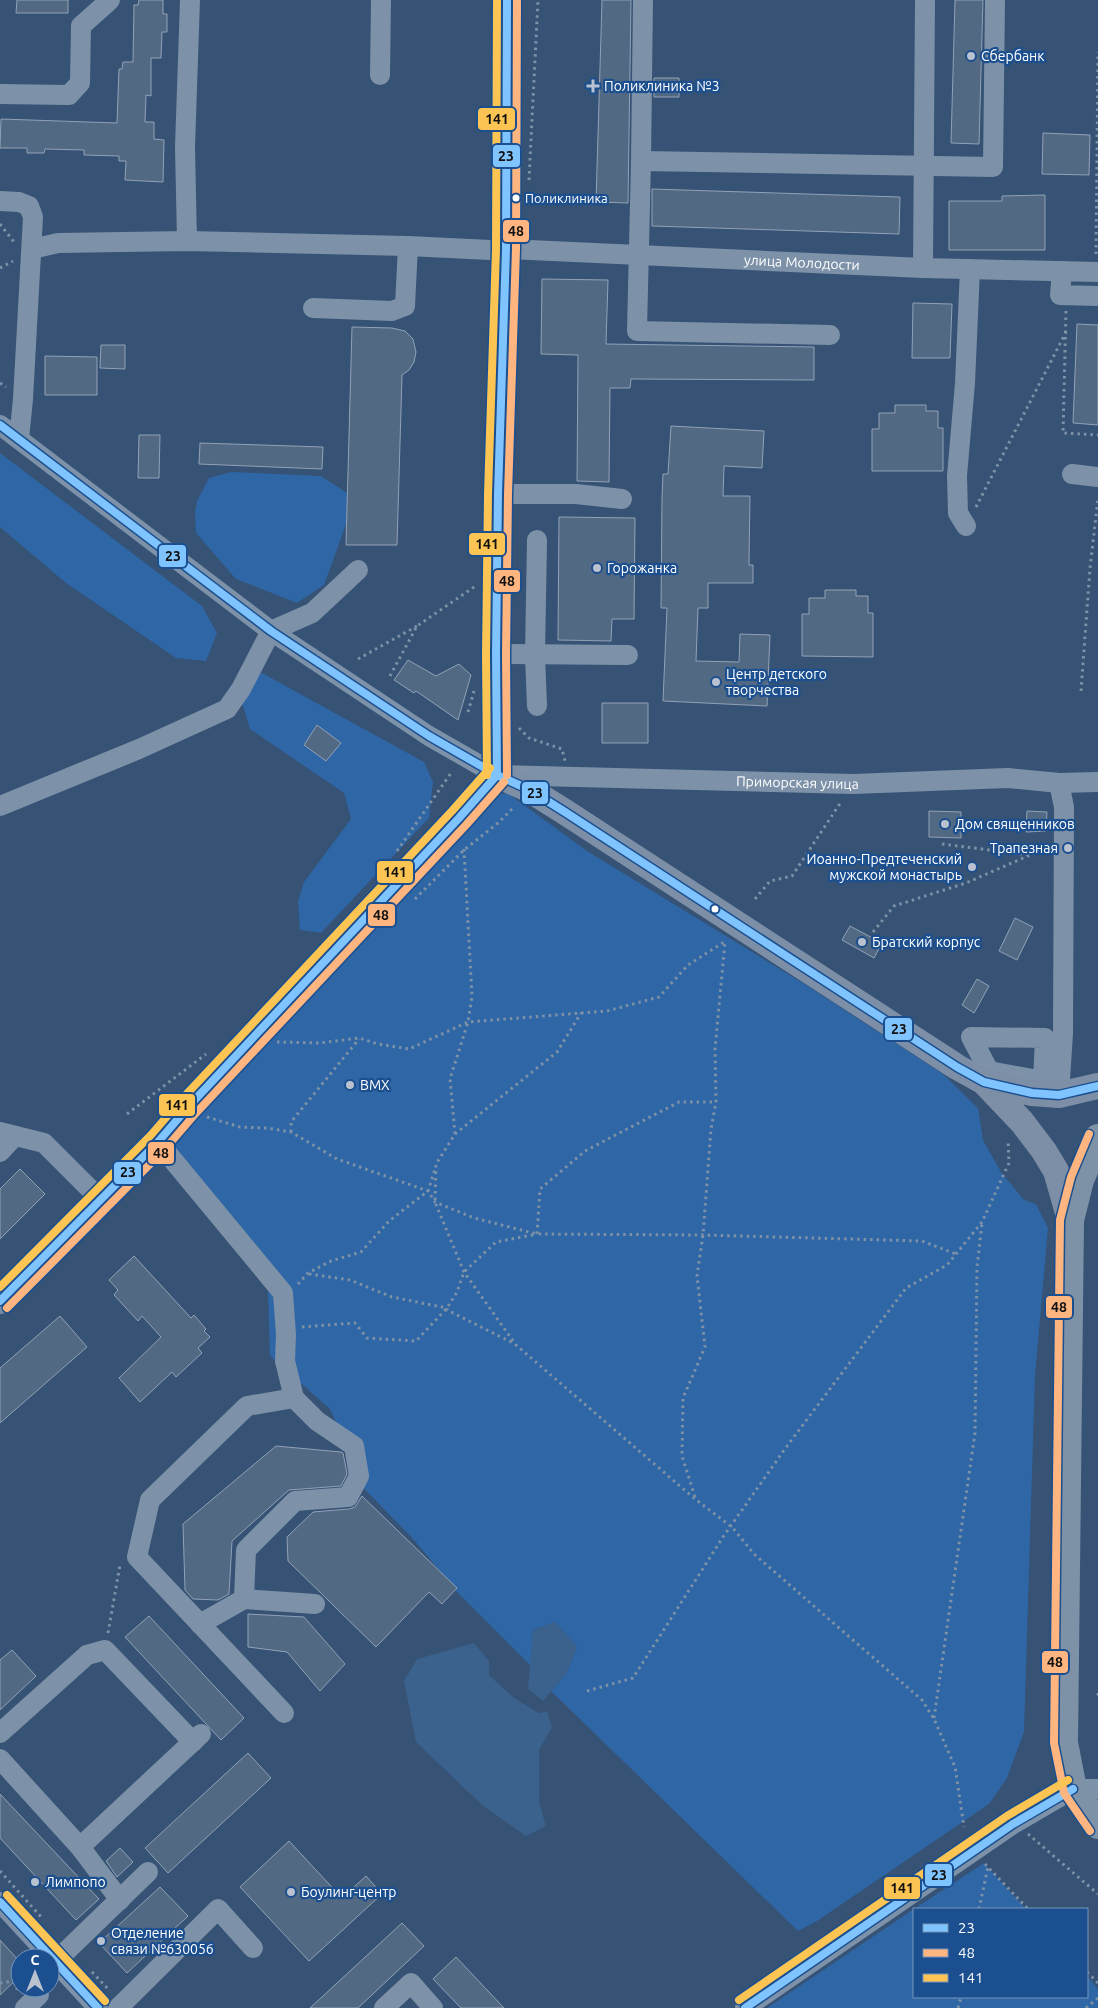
<svg xmlns="http://www.w3.org/2000/svg" width="1098" height="2008" viewBox="0 0 1098 2008" font-family="Ubuntu,sans-serif">
<style>
.green{fill:#2f66a5}
.water{fill:#3b618d}
.building{fill:#526984;stroke:#92a2b6}
.lines{fill:none;stroke-linecap:round;stroke-linejoin:round}
.path{stroke:#7d92a8;stroke-width:3;stroke-dasharray:2.5 4;stroke-linecap:butt}
.minor{stroke:#7d92a8;stroke-width:20}
.major{stroke:#7d8ea7;stroke-width:26}
.highway{stroke:#7e92a7;stroke-width:28}
.bus-1-casing{stroke:#1b4f8f;stroke-width:11}
.bus-2-casing{stroke:#1b4f8f;stroke-width:11}
.bus-3-casing{stroke:#1b4f8f;stroke-width:11}
.bus-1{stroke:#80c4ff;stroke-width:8}
.bus-2{stroke:#ffb580;stroke-width:8}
.bus-3{stroke:#fcc553;stroke-width:8}
.poi-dot{fill:#b9c2ce;stroke:#1b4f8f;stroke-width:2}
.bus-dot{fill:#fff;stroke:#1b4f8f;stroke-width:2}
.labels{text-anchor:middle;dominant-baseline:central;stroke-width:4.5;stroke-linejoin:round;paint-order:stroke}
.bus-label{font-size:13px;fill:#fff;stroke:#1b4f8f;text-anchor:start}
.poi-label{font-size:14px;fill:#fff;stroke:#1b4f8f;text-anchor:start}
.street-label{font-size:14px;fill:#fff;stroke:#1b4f8f}
.line-badge{stroke:#1b4f8f;stroke-width:2}
.pale-badge-label{font-size:14px;text-anchor:middle;font-weight:bold;fill:#111}
</style>
<rect width="100%" height="100%" fill="#365274"/>
<path class="green" d="M0,453L202,606L217,633L206,661L176,658L66,583L0,527Z
M231,472L321,476L347,493L348,519L324,585L297,603L236,579L196,533L195,512L197,501L209,478Z
M262,673L424,762L433,782L429,818L321,933L300,930L298,901L304,882L351,819L344,793L250,729L241,699L249,674Z
M492,793L509,794L587,851L806,985L943,1074L978,1108L983,1140L1001,1172L1024,1200L1036,1204L1048,1228L1035,1376L1024,1732L1007,1778L989,1804L817,1921L798,1931L551,1691L566,1674L577,1647L555,1622L533,1630L531,1666L456,1591L415,1541L348,1472L359,1449L342,1435L330,1409L270,1356L268,1291L264,1270L166,1149Z
M984,1863L1026,1909H914Z
M914,1909V1997H1087V1976L1098,1989V2008H767Z"/>
<path class="water" d="M555,1622L577,1647L566,1674L543,1701L528,1689L533,1630Z
M474,1643L489,1661V1675L514,1698L539,1713L547,1712L552,1727L539,1750V1802L546,1826L526,1836L482,1805L416,1742L404,1681L417,1659Z"/>
<path class="building" d="M17,0H68V13H16Z
M139,0H163V14H167V32H162L161,58H151V96L146,95L145,122H154V139L164,140L163,182L125,180L126,161H119V156L84,155V150L45,149L44,153H27V148H0L1,119L117,123L119,69H122L123,62H133L134,5H138Z
M602,0H631L628,203L596,202Z
M955,0H983L979,144L951,143Z
M654,78H679V97H654Z
M1043,133L1090,135L1089,175L1042,174Z
M652,189L900,197L899,234L652,226Z
M1045,195V250H949V201H1002V196Z
M542,279L608,280L606,344L814,347V380L631,379L630,388H610L609,482L577,481L578,355L541,354Z
M913,303L952,304L950,358H912Z
M1077,324L1098,325V425L1073,423Z
M352,327L392,328L405,331L413,339L416,352L414,362L409,370L402,375L397,545H346Z
M101,345H125V369L100,368Z
M45,356L97,357V395H45Z
M895,405H926V411H938V428H943V471H872V429H879V413H895Z
M671,426L764,431L762,468L724,466L723,496H750L749,565H753V583H708V608H698L696,661L739,662L740,634L770,635L767,706L663,701L667,608H661L662,498L663,474H668Z
M139,435H160L159,478H138Z
M200,443L323,447L322,469L199,464Z
M559,517L635,518L634,619H612L611,641L558,640Z
M825,590H856V596H868V613H873V657L802,656V614H809V598H825Z
M408,660L436,676L459,664L471,675L458,720L416,691L414,693L394,680Z
M602,703H648V743H602Z
M317,725L341,743L326,761L304,745Z
M929,811L961,812V838L929,837Z
M1027,811L1047,812L1046,831L1026,832Z
M1015,918L1033,927L1017,960L999,951Z
M850,926L882,943L874,958L842,940Z
M977,979L989,986L974,1013L962,1005Z
M20,1169L45,1194L0,1239V1189Z
M134,1256L191,1318L194,1315L206,1329L204,1331L210,1337L198,1348L202,1353L176,1377L172,1372L140,1402L119,1378L161,1337L142,1316L138,1321L114,1295L118,1290L109,1280Z
M60,1316L87,1347L0,1423V1368Z
M276,1446L341,1452L343,1453L347,1474L341,1486L289,1490L232,1541L229,1594L218,1600L193,1599L185,1590L183,1524Z
M362,1496L457,1588L442,1604L429,1592L376,1647L288,1561L287,1537L313,1512L349,1509L355,1507Z
M248,1614L304,1617L345,1664L320,1691L287,1652L248,1647Z
M149,1616L244,1718L221,1740L125,1637Z
M12,1650L36,1676L0,1710V1660Z
M248,1753L271,1778L168,1873L145,1848Z
M0,1794L99,1899L76,1920L0,1838Z
M289,1841L342,1898L366,1876L382,1894L309,1961L240,1887Z
M120,1848L133,1862L117,1877L106,1861Z
M160,1887L188,1916L127,1973L99,1943Z
M402,1923L424,1946L358,2008H310Z
M0,1940L20,1962V1976L0,1995Z
M456,1957L504,2008H461L433,1979Z"/>
<g class="lines">
<path class="path" d="M529,180L538,0
M0,224L14,242
M1096,254L1098,52
M0,268L13,261
M1066,311L1063,433L1098,435
M0,383L6,387
M976,507L1066,332
M358,659L417,626
M390,676L417,626L477,585
M1081,691L1090,568L1098,499
M468,712L474,691
M519,728L529,738L562,749L565,761
M942,844L1030,855
M464,849L472,996L468,1022L450,1079L455,1134L436,1164L435,1202L464,1272L516,1345L695,1499L732,1527L754,1554L922,1700L934,1719L955,1767L964,1827
M397,851L451,773
M415,899L464,850L498,823L514,807
M755,899L770,881L792,876L841,802
M873,932L894,906L966,883L1030,855
M277,1042L320,1043L359,1038L378,1044L409,1049L468,1022L607,1011L659,997L688,965L724,942
M127,1114L206,1054
M207,1117L240,1127L267,1128L291,1132L337,1159L428,1191L435,1202L474,1218L537,1234L703,1235L922,1241L956,1254
M291,1132V1122L359,1039
M455,1134L557,1052L581,1013
M309,1274L350,1280L392,1297L447,1308V1310L515,1344
M298,1284L308,1273L331,1261L361,1252L389,1221L428,1191L435,1169
M302,1327L355,1323L367,1338L416,1341L447,1308L457,1292L464,1272L496,1242L537,1234L540,1189L585,1151L679,1102H716
M695,1497L682,1456L683,1398L705,1347L697,1276L703,1235L711,1129L716,1102L715,1049L725,942
M108,1633L120,1565
M587,1691L633,1678L723,1537L787,1446L906,1288L947,1265L982,1222L1009,1163L1008,1140
M1098,1693V1698
M934,1718L975,1433L977,1267L982,1223
M1028,1834L1098,1894
M985,1864L1028,1909
M0,1871L42,1918
M979,1909L988,1867
M92,1972L110,1991
M1087,1972L1098,1983
M0,1983L20,1980
M17,1990L20,1964
M958,2008L961,1997
M1086,2008L1098,1998"/>
<g class="minor">
<path d="M380,75L381,0"/>
<path d="M0,94L69,95L80,83L81,26L110,0"/>
<path d="M641,161L643,0"/>
<path d="M0,201L19,202L29,206L33,217L23,399L19,439"/>
<path d="M187,241L185,147L190,0"/>
<path id="s1" d="M32,249L58,243L187,241L408,246L490,250L506,249L923,268L1098,272"/>
<path d="M923,268L925,0"/>
<path d="M1062,271L1060,295L1098,296"/>
<path d="M313,308L392,311L405,306L408,246"/>
<path d="M830,335L637,331L641,161L993,167L995,0"/>
<path id="s2" d="M0,425L271,631L429,736L497,775L853,784L1008,778L1059,783L1098,782"/>
<path d="M1072,474L1098,477"/>
<path d="M498,494H576L622,499"/>
<path d="M966,526L958,513L957,476L965,383L970,269"/>
<path d="M537,540L535,655L537,706"/>
<path d="M496,654L628,655"/>
<path d="M0,806L139,749L227,709L241,689L271,631L312,613L358,570"/>
<path d="M971,1037L1045,1038L1043,1081L989,1071Z"/>
<path d="M1059,1095L1063,1033L1064,807L1059,783"/>
<path d="M0,1132L44,1143L100,1199"/>
<path d="M158,1142L283,1293L286,1335L285,1361L294,1398L317,1421L354,1446L359,1476L348,1497L295,1501L246,1550L244,1599L200,1624"/>
<path d="M0,1152L15,1136"/>
<path d="M244,1599L315,1604"/>
<path d="M284,1713L137,1557L150,1500L247,1406L294,1398"/>
<path d="M0,1733L87,1655L105,1650L193,1742"/>
<path d="M0,1759L80,1847L120,1900"/>
<path d="M80,1847L201,1734"/>
<path d="M0,1902L98,2008"/>
<path d="M56,1961L148,1872"/>
<path d="M25,2008L39,1995"/>
<path d="M118,2008L218,1909L253,1948"/>
<path d="M384,2008L411,1983L433,2008"/>
<path d="M745,2008L1013,1824L1073,1789H1098"/>
</g>
<path class="major" d="M497,775L496,654L498,494L506,249L507,0
M497,775L530,790L565,812L957,1067L984,1082L1022,1122L1044,1151L1056,1171L1070,1220
M984,1082L1032,1093L1059,1095L1098,1086
M0,1301L158,1142L189,1106L459,818L497,775"/>
<path class="highway" d="M1098,1138L1080,1180L1070,1220L1064,1743L1073,1789L1098,1825"/>
<g class="bus-1-casing">
<path id="bus-1" d="M0,425L271,631L429,736L497,775L530,790L565,812L957,1067L984,1082L1032,1093L1059,1095L1098,1086
M497,775L496,654L498,494L506,249L507,0
M0,1301L158,1142L189,1106L459,818L497,775
M0,1902L98,2008
M745,2008L1013,1824L1073,1789"/>
</g>
<g class="bus-2-casing">
<path id="bus-2" d="M507,775L506,654L508,494L516,249L517,0
M1089,1134L1071,1177L1060,1220L1054,1743L1064,1793L1090,1831
M7,1308L165,1149L196,1113L466,825L504,782"/>
</g>
<g class="bus-3-casing">
<path id="bus-3" d="M487,775L486,654L488,494L496,249L497,0
M0,1287L151,1135L182,1099L452,811L490,768
M7,1895L105,2001
M739,2000L1007,1816L1068,1780"/>
</g>
<use href="#bus-1" class="bus-1"/>
<use href="#bus-2" class="bus-2"/>
<use href="#bus-3" class="bus-3"/>
</g>
<g class="poi-dot">
<circle cx="971" cy="56" r="5"/>
<path d="M590.5 78.5h5v5h5v5h-5v5h-5v-5h-5v-5h5z"/>
<circle cx="597" cy="568" r="5"/>
<circle cx="716" cy="682" r="5"/>
<circle cx="945" cy="824" r="5"/>
<circle cx="1068" cy="848" r="5"/>
<circle cx="972" cy="867" r="5"/>
<circle cx="862" cy="942" r="5"/>
<circle cx="350" cy="1085" r="5"/>
<circle cx="35" cy="1882" r="5"/>
<circle cx="291" cy="1892" r="5"/>
<circle cx="101" cy="1941" r="5"/>
</g>
<g class="bus-dot">
<circle cx="516" cy="198" r="4.5"/>
<circle cx="715" cy="909" r="4.5"/>
</g>
<g class="labels">
<g class="bus-label">
<text x="525" y="198">Поликлиника</text>
</g>
<g class="poi-label">
<text x="981" y="56">Сбербанк</text>
<text x="604" y="86">Поликлиника №3</text>
<text x="607" y="568">Горожанка</text>
<text x="726" y="674">Центр детского<tspan x="726" dy="16">творчества</tspan></text>
<text x="955" y="824">Дом священников</text>
<text x="1058" y="848" text-anchor="end">Трапезная</text>
<text x="962" y="859" text-anchor="end">Иоанно-Предтеченский<tspan x="962" dy="16">мужской монастырь</tspan></text>
<text x="872" y="942">Братский корпус</text>
<text x="360" y="1085">BMX</text>
<text x="45" y="1882">Лимпопо</text>
<text x="301" y="1892">Боулинг-центр</text>
<text x="111" y="1933">Отделение<tspan x="111" dy="16">связи №630056</tspan></text>
</g>
<g class="street-label">
<text stroke="none"><textPath href="#s1" startOffset="771">улица Молодости</textPath></text>
<text stroke="none"><textPath href="#s2" startOffset="909">Приморская улица</textPath></text>
</g>
</g>
<g class="line-badge">
<rect x="477" y="107" width="39" height="24" rx="5" fill="#fcc553"/>
<rect x="492" y="144" width="29" height="24" rx="5" fill="#80c4ff"/>
<rect x="502" y="219" width="28" height="24" rx="5" fill="#ffb580"/>
<rect x="468" y="532" width="38" height="24" rx="5" fill="#fcc553"/>
<rect x="158" y="544" width="29" height="24" rx="5" fill="#80c4ff"/>
<rect x="493" y="569" width="28" height="24" rx="5" fill="#ffb580"/>
<rect x="521" y="781" width="28" height="24" rx="5" fill="#80c4ff"/>
<rect x="376" y="860" width="38" height="24" rx="5" fill="#fcc553"/>
<rect x="367" y="903" width="29" height="24" rx="5" fill="#ffb580"/>
<rect x="884" y="1017" width="29" height="24" rx="5" fill="#80c4ff"/>
<rect x="158" y="1093" width="38" height="24" rx="5" fill="#fcc553"/>
<rect x="147" y="1141" width="28" height="24" rx="5" fill="#ffb580"/>
<rect x="113" y="1161" width="29" height="24" rx="5" fill="#80c4ff"/>
<rect x="1045" y="1295" width="28" height="24" rx="5" fill="#ffb580"/>
<rect x="1041" y="1650" width="28" height="24" rx="5" fill="#ffb580"/>
<rect x="924" y="1863" width="29" height="24" rx="5" fill="#80c4ff"/>
<rect x="883" y="1876" width="38" height="24" rx="5" fill="#fcc553"/>
</g>
<g class="pale-badge-label">
<text x="497" y="124">141</text>
<text x="506" y="161">23</text>
<text x="516" y="236">48</text>
<text x="487" y="549">141</text>
<text x="173" y="561">23</text>
<text x="507" y="586">48</text>
<text x="535" y="798">23</text>
<text x="395" y="877">141</text>
<text x="381" y="920">48</text>
<text x="899" y="1034">23</text>
<text x="177" y="1110">141</text>
<text x="161" y="1158">48</text>
<text x="128" y="1177">23</text>
<text x="1059" y="1312">48</text>
<text x="1055" y="1667">48</text>
<text x="939" y="1880">23</text>
<text x="902" y="1893">141</text>
</g>
<rect x="913" y="1908" width="175" height="90" fill="#1b4f8f" stroke="#7695bc"/>
<rect x="923" y="1924" width="25" height="8" fill="#80c4ff" stroke="#7695bc"/>
<text x="958" y="1933" font-size="15" fill="#ffffff">23</text>
<rect x="923" y="1949" width="25" height="8" fill="#ffb580" stroke="#7695bc"/>
<text x="958" y="1958" font-size="15" fill="#ffffff">48</text>
<rect x="923" y="1974" width="25" height="8" fill="#fcc553" stroke="#7695bc"/>
<text x="958" y="1983" font-size="15" fill="#ffffff">141</text>
<g transform="translate(35 1973)"><circle r="24" fill="#1b4f8f" stroke="#7695bc"/>
<path d="M0-4L9 19L0 12L-9 19Z" fill="#b9c2ce"/>
<text y="-8" font-size="14" font-weight="bold" text-anchor="middle" fill="#ffffff">С</text>
</g>
</svg>
